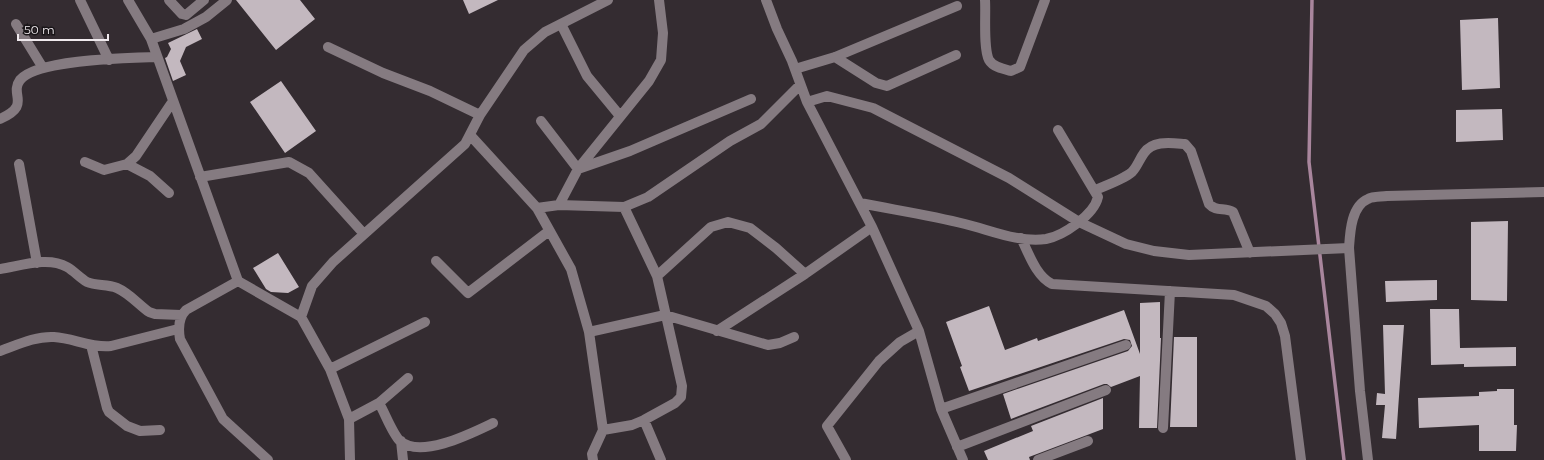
<svg xmlns="http://www.w3.org/2000/svg" width="1544" height="460" viewBox="0 0 1544 460" font-family="Montserrat,sans-serif">
<style>
.lines{fill:none;stroke-linecap:round;stroke-linejoin:round}
.stream{stroke:#a9869d;stroke-width:3.5}
.building{fill:#c3b8bf}
.minor{stroke:#857b81;stroke-width:10}
</style>
<rect width="100%" height="100%" fill="#342c31"/>
<g class="lines">
<path class="stream" d="M1312,0L1309,162L1344,460"/>
</g>
<path class="building" d="M236,0H300L315,19L276,50Z
M463,0H498L469,14Z
M1498,18L1500,88L1462,90L1460,20Z
M197,29L202,39L186,47L180,61L186,75L173,81L165,58L167,57L171,49L168,43Z
M281,81L316,131L285,153L250,102Z
M1502,109L1503,140L1456,142V110Z
M1508,221L1507,301L1471,300V222Z
M278,253L299,287L288,293L271,292L266,289L253,268Z
M1437,280V300L1386,302L1385,281Z
M1160,302V338H1161L1157,428H1139L1140,376L1111,387L1107,384H1104L1011,419L1003,394L1128,351L1132,346L1130,340L1124,339L969,391L960,367L962,366L946,322L989,306L1005,350L1037,338L1038,341L1124,310L1140,354V303Z
M1430,309H1459L1460,348L1516,347V366L1464,367V364L1431,365Z
M1383,325H1404L1396,439L1382,438L1385,405H1376L1377,393L1385,394Z
M1174,337H1197V427H1170Z
M1497,389H1514V425H1517L1516,451H1479V425L1419,428L1418,398L1479,396V392L1497,391Z
M1103,398V429L1029,457L1030,460H988L984,451L1033,431L1031,426Z"/>
<g class="lines">
<path class="minor" d="M80,0L109,60
M128,0L151,39L238,281L301,317L330,369L349,419L350,460
M169,0L182,14L186,15L204,0
M766,0L777,29L792,61L807,102L872,227L919,331L941,409L963,460
M985,0C986,14 983,48 989,60C993,67 1003,69 1011,71L1020,67L1045,0
M16,24L43,68
M561,24L587,76L620,116
M151,39L184,29L206,17L227,0
M328,47L383,73L430,91L480,115
M835,57L876,83L887,86L956,55
M795,69L835,57L957,6
M807,102L827,96L873,108L1009,178L1079,222L1126,244L1154,251L1189,255L1349,248
M0,119C32,105 9,95 20,80C37,59 129,58 157,57
M541,121L578,169L630,151L751,99
M470,135L537,208L571,269L589,332L603,430L592,454L593,460
M85,162L104,170L127,164L136,156L173,101
M19,164L37,263
M127,164L150,176L169,193
M200,177L289,162L309,173L364,234
M1095,190C1105,186 1124,179 1132,172C1137,167 1139,160 1144,153C1153,140 1171,143 1185,144L1191,151L1209,204C1216,212 1225,207 1233,212L1250,253
M860,203C895,210 930,215 965,224C990,230 1019,243 1046,239C1063,236 1094,215 1098,197L1058,130
M559,205L578,169L649,81L661,60L663,33L659,0
M537,208L559,205L624,207L648,197L730,141L761,124L800,85
M1021,238C1029,254 1036,276 1052,284L1234,295L1266,306L1275,314L1281,323L1285,336L1301,460
M436,261L468,293L549,231
M0,269C20,266 48,256 67,267C74,271 80,278 87,282C96,286 107,284 117,288C129,293 139,305 149,312L155,314L181,315
M657,276L711,227L728,222L750,228L776,248L805,274
M238,281L186,310C178,318 178,328 180,339L223,419L268,460
M301,317L312,286L333,262L465,144L480,115L524,50L545,32L608,0
M717,331L805,274L872,227
M589,332L665,315L768,345L780,343L794,337
M91,345L107,408L109,412L127,426L140,431L160,430
M0,351C17,345 35,336 54,337C73,338 91,348 111,346L178,329
M330,369L425,322
M408,378L379,403C385,413 392,433 400,441C421,459 472,433 493,423
M941,409L1126,345
M349,419L379,403
M644,420L661,460
M1163,428L1170,291
M603,430L632,425L644,420L675,403L681,397L682,386L657,276L624,207
M401,441L403,460
M957,447L1106,390
M846,460L827,426L879,361L900,342L919,331
M1038,460L1088,441
M1368,460L1360,391L1349,248C1350,233 1351,206 1368,199C1373,196 1381,197 1387,196L1544,192"/>
</g>
<path d="M18 34v6h90v-6" fill="none" stroke="#f0eaee" stroke-width="2"/>
<text x="24" y="34" font-size="12" fill="#f0eaee" stroke="#191518" stroke-width="3" paint-order="stroke">50 m</text>
</svg>
